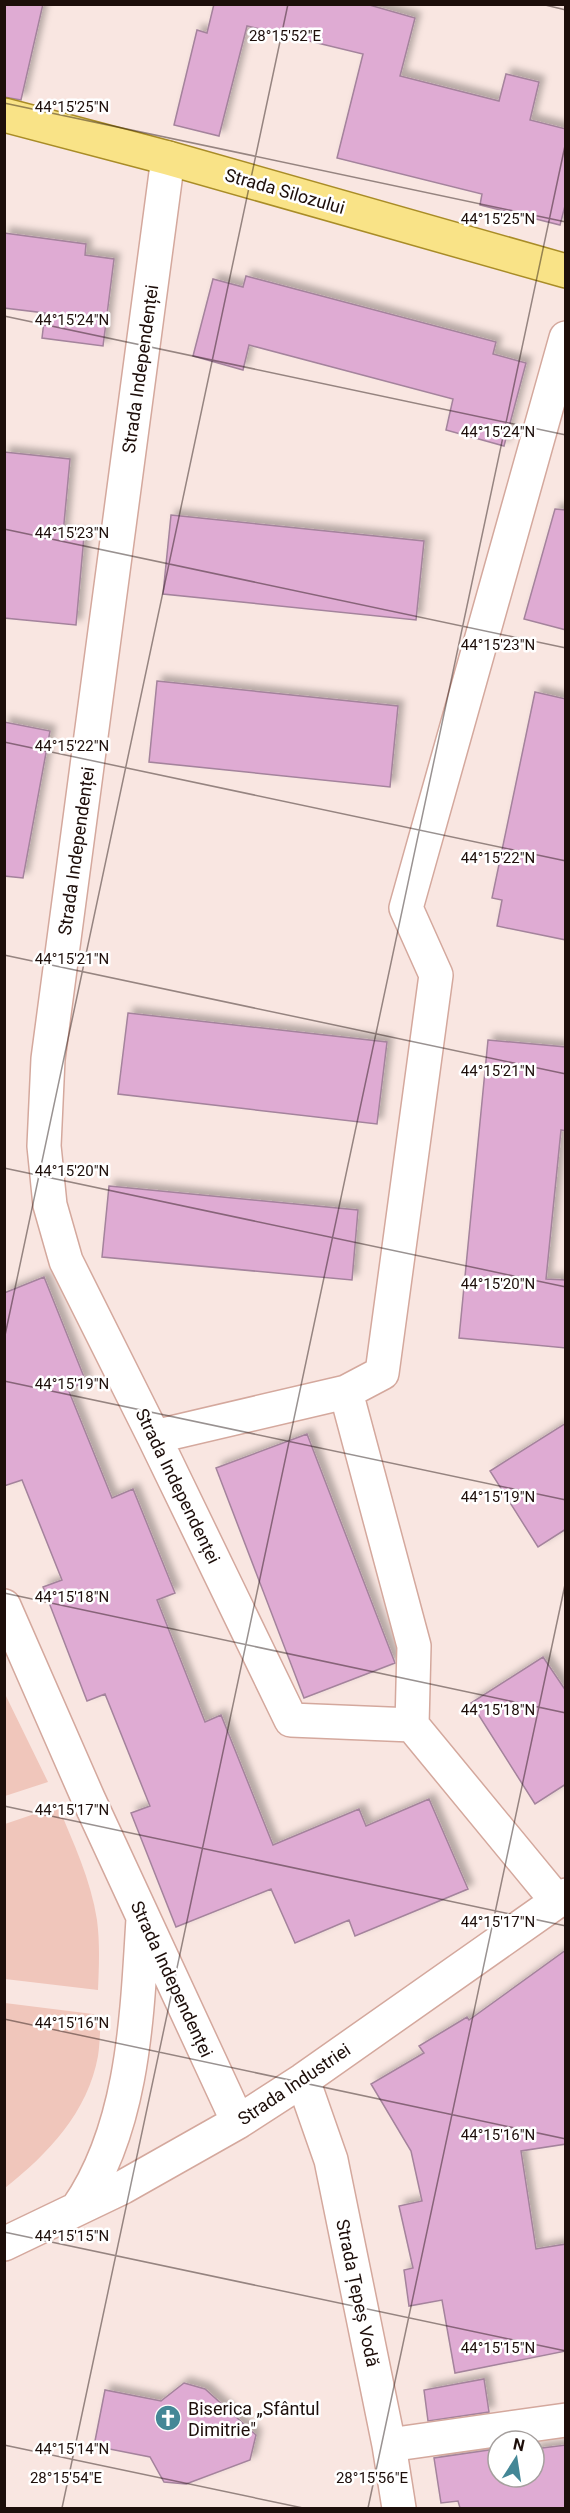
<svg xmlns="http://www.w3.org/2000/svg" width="570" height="2513" viewBox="0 0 570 2513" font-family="Roboto,sans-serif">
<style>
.green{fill:#f0c6bb}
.building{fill:#dfabd3;stroke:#a4839c;stroke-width:1.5;filter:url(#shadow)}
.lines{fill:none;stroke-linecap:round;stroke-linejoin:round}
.minor-casing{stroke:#d4a89d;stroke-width:36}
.major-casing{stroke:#a98c27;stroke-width:36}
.minor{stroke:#fff;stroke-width:33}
.major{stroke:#f9e387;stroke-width:33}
.ticks{fill:none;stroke:#1d0e0a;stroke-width:1.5;stroke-opacity:0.45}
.labels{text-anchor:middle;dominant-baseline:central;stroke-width:5;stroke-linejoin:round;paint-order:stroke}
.street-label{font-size:18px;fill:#1d0e0a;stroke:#fff}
.poi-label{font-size:18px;fill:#1d0e0a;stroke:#fff;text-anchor:start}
.ticks-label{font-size:15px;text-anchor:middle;fill:#1d0e0a;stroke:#fff;stroke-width:5;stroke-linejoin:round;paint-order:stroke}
</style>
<defs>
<filter id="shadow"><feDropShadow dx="5.5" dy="-5.5" stdDeviation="3" flood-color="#0004"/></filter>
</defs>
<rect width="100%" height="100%" fill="#f9e6e1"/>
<path class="green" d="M4,1692L48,1782L5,1796H4Z
M58,1806C73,1842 91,1880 97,1920C100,1943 99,1966 98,1990L5,1979V1824Z
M5,2003L101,2015C100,2028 100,2043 98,2056C88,2112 48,2154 5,2188Z"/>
<path class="building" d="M4,4H43L21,100L4,97Z
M214,4H366L415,18L400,76L499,101L506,74L539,82L530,120L566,129V202L560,225L480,205L482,194L337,158L363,54L247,26L219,136L174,125L197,30L207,33Z
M4,233L86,244L85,255L114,259L103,346L42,338L45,313L4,308Z
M246,276L496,342L493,354L526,363L504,446L446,430L453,399L249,345L243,370L193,356L213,279L243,287Z
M4,452L70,459L63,534L84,536L76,625L4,618Z
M555,509L566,510V630L524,619Z
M171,515L424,541L416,620L163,594Z
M157,681L398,706L390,787L149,762Z
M535,692L566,699V940L497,926L502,900L492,898Z
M4,722L50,731L23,878L4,876Z
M128,1013L387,1042L377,1124L118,1094Z
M488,1040L566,1047V1131L561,1130L546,1279L566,1280V1348L459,1338Z
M109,1186L358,1210L352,1280L102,1257Z
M44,1277L86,1382L68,1389L112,1498L133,1489L175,1593L157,1600L205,1722L221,1715L273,1845L359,1809L366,1826L429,1799L468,1889L355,1936L349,1920L295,1943L271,1889L176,1927L131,1813L150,1806L105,1694L87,1701L43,1587L62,1580L22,1480L4,1486V1293Z
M566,1423V1529L538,1547L490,1471Z
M307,1434L395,1663L304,1698L216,1468Z
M543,1657L566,1691V1784L535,1804L471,1703Z
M566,1950V2144L521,2151L536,2249L566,2244V2351L455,2373L442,2300L409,2306L404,2270L413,2268L399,2206L422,2201L411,2151L371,2084L424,2053L419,2046L467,2017L469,2020Z
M484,2379L489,2412L428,2421L424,2390Z
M184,2383L205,2389L256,2435L250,2460L186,2484L164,2482L150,2457L94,2446L105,2390L161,2401Z
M566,2445V2508H460L458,2501L441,2503L434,2458L496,2449L498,2454V2477H534V2449Z"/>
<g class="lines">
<g class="minor-casing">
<path id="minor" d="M168,158L48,1059L44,1146L50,1205L66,1261L154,1437L291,1720L412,1725L557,1901
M154,1437L346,1392
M4,1606L88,1798L238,2122
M412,1725L414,1646L346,1392L382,1373L436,975L406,908L566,338
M303,2080L331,2160L389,2445L399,2508
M77,2209C134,2127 137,2015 143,1919
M4,2244L123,2187L238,2122L303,2080L566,1895
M389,2445L566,2420"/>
</g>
<g class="major-casing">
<path id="major" d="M4,115L168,158L566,271"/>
</g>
<use href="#minor" class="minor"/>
<use href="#major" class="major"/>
</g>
<path class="ticks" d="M541,4L566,10M4,103L566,222M4,316L566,435M4,529L566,648M4,742L566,861M4,955L566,1074M4,1168L566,1287M4,1340L288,4M4,1381L566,1500M4,1593L566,1713M4,1806L566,1926M4,2019L566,2139M4,2232L566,2351M4,2445L303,2508M62,2508L566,141M368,2508L566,1580"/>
<defs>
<g id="church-disc" transform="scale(1.35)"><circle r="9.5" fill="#448796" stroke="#fff"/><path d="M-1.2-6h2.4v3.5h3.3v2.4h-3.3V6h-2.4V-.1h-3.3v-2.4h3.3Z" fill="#fff"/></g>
</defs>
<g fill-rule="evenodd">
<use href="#church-disc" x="168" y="2418"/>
</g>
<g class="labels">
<g class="street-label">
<text transform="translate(285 191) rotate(16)">Strada Silozului</text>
<text transform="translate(140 369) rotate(-82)">Strada Independenței</text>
<text transform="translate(76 851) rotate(-82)">Strada Independenței</text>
<text transform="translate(178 1486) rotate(64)">Strada Independenței</text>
<text transform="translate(172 1979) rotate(65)">Strada Independenței</text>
<text transform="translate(294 2084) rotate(-34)">Strada Industriei</text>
<text transform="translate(358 2293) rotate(78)">Strada Țepeș Vodă</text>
</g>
<g class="poi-label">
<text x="188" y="2408">Biserica „Sfântul<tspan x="188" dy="21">Dimitrie"</tspan></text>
</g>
</g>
<g class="ticks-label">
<text x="285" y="41">28°15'52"E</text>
<text x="72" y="112">44°15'25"N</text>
<text x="498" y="224">44°15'25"N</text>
<text x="72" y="325">44°15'24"N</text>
<text x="498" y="437">44°15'24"N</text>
<text x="72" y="538">44°15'23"N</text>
<text x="498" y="650">44°15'23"N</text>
<text x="72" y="751">44°15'22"N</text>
<text x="498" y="863">44°15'22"N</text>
<text x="72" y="964">44°15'21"N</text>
<text x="498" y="1076">44°15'21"N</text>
<text x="72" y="1176">44°15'20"N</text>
<text x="498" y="1289">44°15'20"N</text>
<text x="72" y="1389">44°15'19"N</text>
<text x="498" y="1502">44°15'19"N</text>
<text x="72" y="1602">44°15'18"N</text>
<text x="498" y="1715">44°15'18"N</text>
<text x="72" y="1815">44°15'17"N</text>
<text x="498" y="1927">44°15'17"N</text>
<text x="72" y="2028">44°15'16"N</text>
<text x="498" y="2140">44°15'16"N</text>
<text x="72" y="2241">44°15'15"N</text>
<text x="498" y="2353">44°15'15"N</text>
<text x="72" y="2454">44°15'14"N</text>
<text x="66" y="2483">28°15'54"E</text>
<text x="372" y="2483">28°15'56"E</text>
</g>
<rect width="570" height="2513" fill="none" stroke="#1d0e0a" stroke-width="12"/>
<g transform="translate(516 2459) rotate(12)"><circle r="28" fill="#ffffff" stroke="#a59f9d" stroke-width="1.5"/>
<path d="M0-4.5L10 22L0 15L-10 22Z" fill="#448796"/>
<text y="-9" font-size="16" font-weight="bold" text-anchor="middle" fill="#1d0e0a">N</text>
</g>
</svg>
